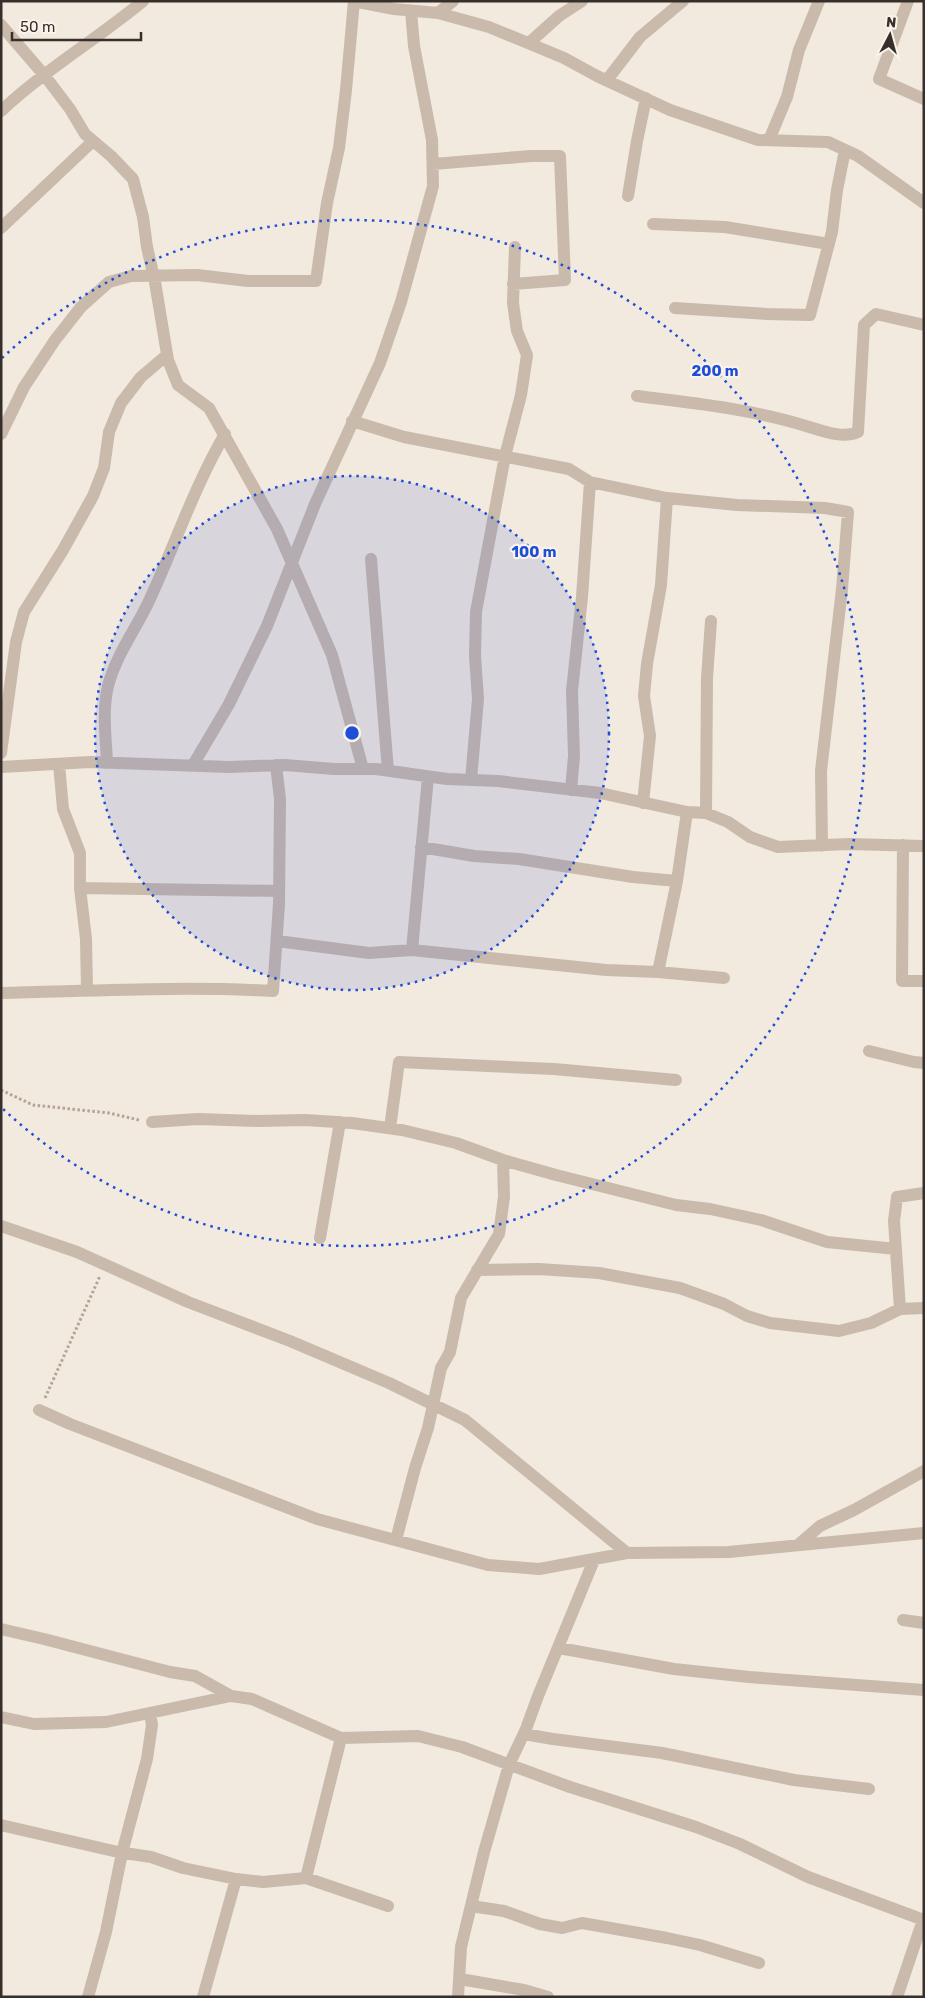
<svg xmlns="http://www.w3.org/2000/svg" width="925" height="1998" viewBox="0 0 925 1998" font-family="Rubik,sans-serif">
<style>
.lines{fill:none;stroke-linecap:round;stroke-linejoin:round}
.path{stroke:#b5a495;stroke-width:3;stroke-dasharray:2.5 2.5;stroke-linecap:butt}
.minor{stroke:#c9baab;stroke-width:12}
.ring{fill:none;stroke:#1d4ed8;stroke-width:2.5;stroke-dasharray:2.5 5}
.centre{fill:#1d4ed8;stroke:#f9f3eb;stroke-width:2.5}
.ring-label{font-size:15px;text-anchor:middle;font-weight:bold;fill:#1d4ed8;stroke:#f9f3eb;stroke-width:4.5;stroke-linejoin:round;paint-order:stroke}
</style>
<rect width="100%" height="100%" fill="#f2e9df"/>
<g class="lines">
<path class="path" d="M1,1090L33,1105L109,1113L139,1120
M45,1398L100,1276"/>
<path class="minor" d="M353,1L394,9L438,13L489,27L564,58L597,76L670,110L758,140L828,142L858,156L924,203
M908,1L879,79L924,99
M438,13L453,1
M1,25L45,76L70,109L85,134L111,156L133,179L143,217L147,247L155,282L168,360L178,385L209,408L277,529L332,655L363,769
M529,43L559,16L582,1
M607,80L640,37L683,1
M1,111C45,70 97,39 143,1
M769,140L787,97L799,50L819,1
M433,164L531,156H560L565,280L513,284
M628,196L637,141L646,98
M653,224L725,227L829,244
M1,228L93,141
M675,308L767,314L810,315L832,232L837,190L845,150
M637,396C694,403 751,409 806,426C823,431 842,439 858,432L864,325L876,314L924,325
M352,421L404,437L569,469L590,482L667,498L737,505L825,508L848,512L842,589L821,771L822,846
M1,434L24,387L55,340L81,307L109,282L131,276L197,275L248,281H316L327,203L339,148L346,90L354,1
M371,559L388,771
M1,753L16,642L24,612L63,550L93,496L104,468L109,432L121,403L141,377L167,355
M107,763C106,738 102,711 108,686C116,655 136,629 149,601C175,545 194,487 225,434
M59,764L63,809L80,853V888L86,939L87,990
M193,765L229,704L267,626L315,504L380,363L401,302L433,186L432,140L414,46L411,11
M1,767L90,762L229,767L285,765L334,769H376L447,779L498,781L600,793L687,812L706,813L728,822L750,837L778,847L849,844L924,846
M471,780L478,699L475,656L476,612L505,456L521,395L527,355L517,331L513,303L515,247
M571,790L574,756L572,691L582,597L590,482
M643,803L650,736L644,696L647,664L661,585L667,498
M706,813L707,678L711,621
M903,845L902,981H924
M421,847L474,856L519,859L633,877L677,881
M80,888L279,891
M277,941L369,953L412,950L606,970L658,972L724,978
M412,950L428,777
M658,972L677,881L687,812
M1,993C92,991 182,986 273,991L279,904L280,799L276,765
M869,1051L914,1062L924,1063
M152,1122L198,1119L258,1121L305,1120L352,1123L402,1130L456,1143L503,1160L556,1175L676,1205L710,1209L761,1220L827,1242L896,1249
M390,1128L399,1062L554,1069L676,1080
M1,1226L77,1252L188,1302L290,1341L389,1383L465,1420L627,1553
M320,1238L340,1122
M477,1270L539,1269L599,1273L680,1288L724,1304L747,1316L770,1323L839,1331L871,1323L900,1309L924,1308
M900,1309L894,1221L897,1197L924,1193
M39,1410L70,1424L317,1519L488,1565L539,1569L627,1553L729,1552L924,1533
M396,1540L415,1468L428,1428L441,1368L450,1352L461,1298L499,1234L504,1197L503,1160
M798,1545L820,1526L854,1510L924,1471
M903,1620L924,1623
M1,1629L44,1639L170,1672L195,1676L231,1696
M559,1648L674,1669L749,1677L924,1690
M1,1717L34,1724L106,1722L231,1696L252,1699L341,1738L418,1736L462,1747L570,1787L696,1827L740,1844L808,1877L924,1920
M524,1734L553,1739L662,1753L794,1780L869,1789
M1,1825L118,1852L151,1857L183,1868L236,1879L263,1882L306,1878L388,1906
M306,1878L341,1738
M471,1906L504,1911L540,1924L562,1928L582,1923L667,1938L700,1945L759,1963
M460,1979L524,1990L548,1997
M88,1997L106,1932L122,1853L147,1759L152,1725L150,1713
M203,1997L236,1879
M458,1997L461,1947L484,1852L509,1765L526,1729L538,1696L594,1560
M897,1997L923,1920"/>
</g>
<circle cx="352" cy="733" r="257" fill="#1d4ed8" fill-opacity=".12"/>
<g class="ring">
<circle cx="352" cy="733" r="257"/>
<path d="M2 358A513 513 0 1 1 2 1108"/>
</g>
<circle cx="352" cy="733" r="8" class="centre"/>
<g class="ring-label">
<text x="715" y="376">200 m</text>
<text x="534" y="557">100 m</text>
</g>
<rect width="925" height="1998" fill="none" stroke="#372f2a" stroke-width="5"/>
<g transform="translate(890 35) rotate(6)" stroke="#f9f3eb" stroke-width="4" paint-order="stroke">
<path d="M0-4L9 19L0 12L-9 19Z" fill="#372f2a"/>
<text y="-8" font-size="14" font-weight="bold" text-anchor="middle" fill="#372f2a">N</text>
</g>
<path d="M12 32v8h129v-8" fill="none" stroke="#372f2a" stroke-width="2.5"/>
<text x="20" y="32" font-size="15" fill="#372f2a" stroke="#f9f3eb" stroke-width="4" paint-order="stroke">50 m</text>
</svg>
